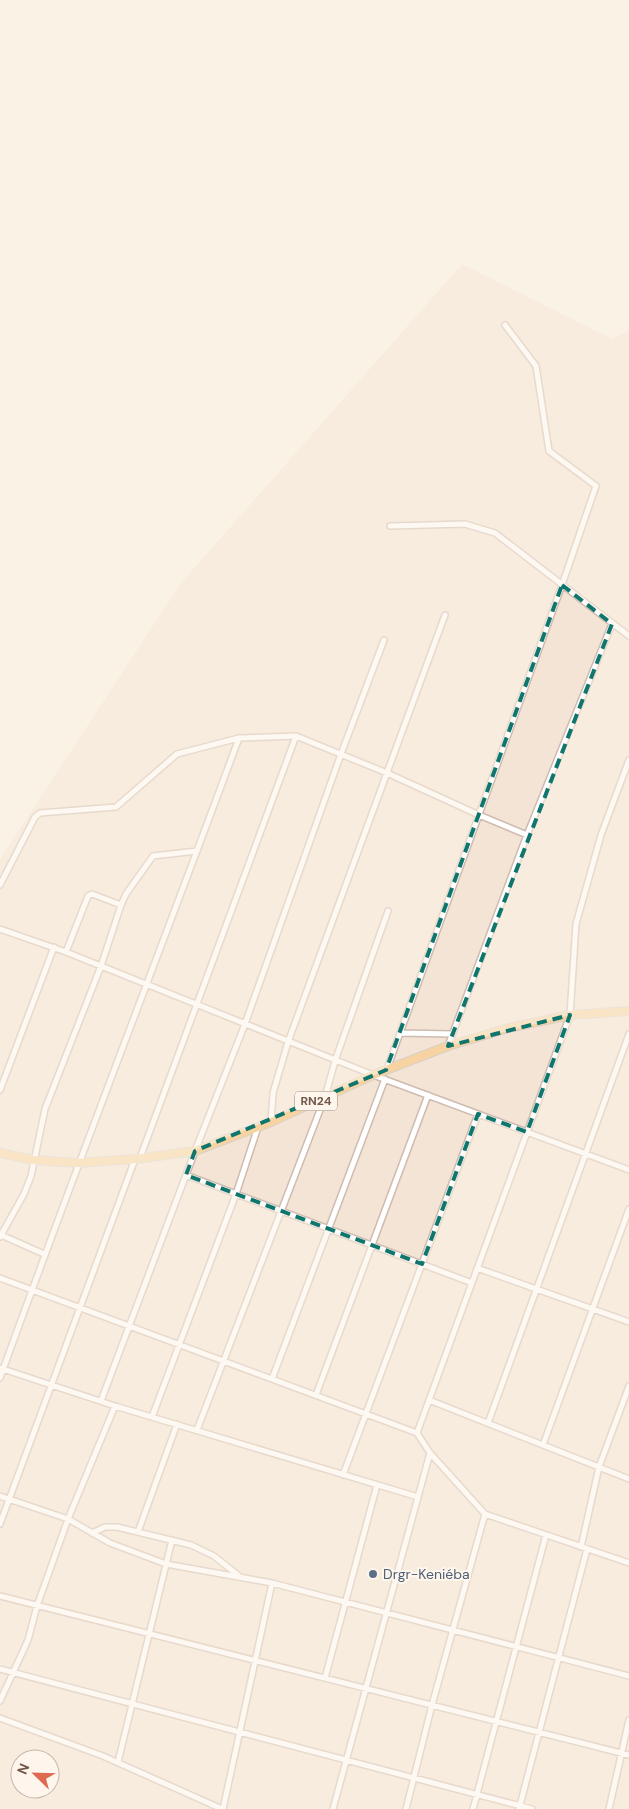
<svg xmlns="http://www.w3.org/2000/svg" width="629" height="1809" viewBox="0 0 629 1809" font-family="'DM Sans',sans-serif">
<style>
.residential{fill:#f3e4d5;fill-rule:evenodd}
.lines{fill:none;stroke-linecap:round;stroke-linejoin:round}
.street-casing{stroke:#cfbcb0;stroke-width:8}
.primary-casing{stroke:#d8d0cd;stroke-width:10}
.street{stroke:#fff;stroke-width:5}
.primary{stroke:#f7d3a1;stroke-width:8}
.marked{fill:none;stroke:#0f766e;stroke-width:4;stroke-dasharray:10 6;stroke-linejoin:round}
.service-dot{fill:#5c6f8a;stroke:#fef6ec;stroke-width:2}
.labels{text-anchor:middle;dominant-baseline:central;stroke-width:4;stroke-linejoin:round;paint-order:stroke}
.shield{fill:#fef6ec;stroke:#9d877c;stroke-width:1}
.shield-label{font-size:12px;font-weight:bold;fill:#74584c}
.service-label{font-size:14px;fill:#4e5e75;stroke:#fef6ec;text-anchor:start}
</style>
<rect width="100%" height="100%" fill="#fbf2e6"/>
<path class="residential" d="M462,264L612,339L629,331V1809H0V859L181,583ZM20,1759H50V1789H20Z"/>
<g class="lines">
<g class="street-casing">
<path id="street" d="M390,526L465,524L495,533L629,636
M0,885L35,817L40,813L116,807L177,754L239,738L296,736L387,773L479,815L527,835
M0,929L66,952L373,1075L629,1170
M66,952L88,896L92,894L121,905
M400,1033L452,1034
M448,1046L527,835L612,624
M387,1069L562,585L596,486L549,451L536,366L505,325
M0,1090L54,947
M271,1122L273,1093L288,1042L445,615
M140,1158L296,736
M186,1175L472,1283
M1,1235L44,1254
M0,1237L24,1194L31,1176L45,1109L101,966L121,905L126,894L153,856L197,851
M477,1268L629,1322
M0,1278L417,1433L430,1453L485,1514L629,1563
M0,1368L115,1406L418,1497
M0,1378C77,1164 160,952 239,738
M272,1379L385,1079
M316,1395L428,1095
M429,1400L629,1479
M101,1401L195,1151L245,1024L341,754L384,640
M152,1417L236,1194L258,1127
M488,1423L629,1034
M197,1430L325,1097L335,1061L388,911
M417,1433L570,1015L576,924L601,835L629,760
M543,1445L629,1209
M343,1475L478,1114
M0,1496L68,1519L110,1543L166,1564L272,1583L629,1676
M0,1524L135,1159
M138,1532L177,1424
M92,1533L105,1527H117L191,1545L214,1556L239,1576
M581,1547L599,1467L629,1386
M0,1596L629,1755
M0,1669L532,1809
M325,1678L377,1485
M0,1701L28,1640L37,1606L68,1519L115,1406
M0,1718L103,1756L222,1809
M118,1762L172,1540
M223,1809L272,1583
M333,1809L430,1453
M406,1809L432,1705L485,1514
M473,1809L546,1535
M519,1809L587,1549
M609,1809L629,1720"/>
</g>
<g class="primary-casing">
<path id="primary" d="M0,1153L34,1160L78,1163L135,1159L195,1151L271,1122L373,1075L448,1046L508,1028L570,1015L629,1011"/>
</g>
<use href="#street" class="street"/>
<use href="#primary" class="primary"/>
</g>
<path d="M0 0H629V1809H0ZM562,585L612,624L448,1046L570,1015L527,1132L478,1114L422,1264L186,1175L195,1151L386,1070Z" fill="#fbf2e6" fill-opacity=".55" fill-rule="evenodd"/>
<path class="marked" d="M562,585L612,624L448,1046L570,1015L527,1132L478,1114L422,1264L186,1175L195,1151L386,1070Z"/>
<circle class="service-dot" cx="373" cy="1574" r="5"/>
<g class="labels">
<rect class="shield" x="295" y="1091.5" width="42" height="19" rx="4"/>
<g class="shield-label">
<text x="316" y="1101">RN24</text>
</g>
<g class="service-label">
<text x="383" y="1574">Drgr-Keniéba</text>
</g>
</g>
<g transform="translate(35 1774) rotate(293)"><circle r="24" fill="#fef6ec" stroke="#c7b7ac"/>
<path d="M0-4L9 19L0 12L-9 19Z" fill="#e06a50"/>
<text y="-8" font-size="14" font-weight="bold" text-anchor="middle" fill="#74584c">N</text>
</g>
</svg>
